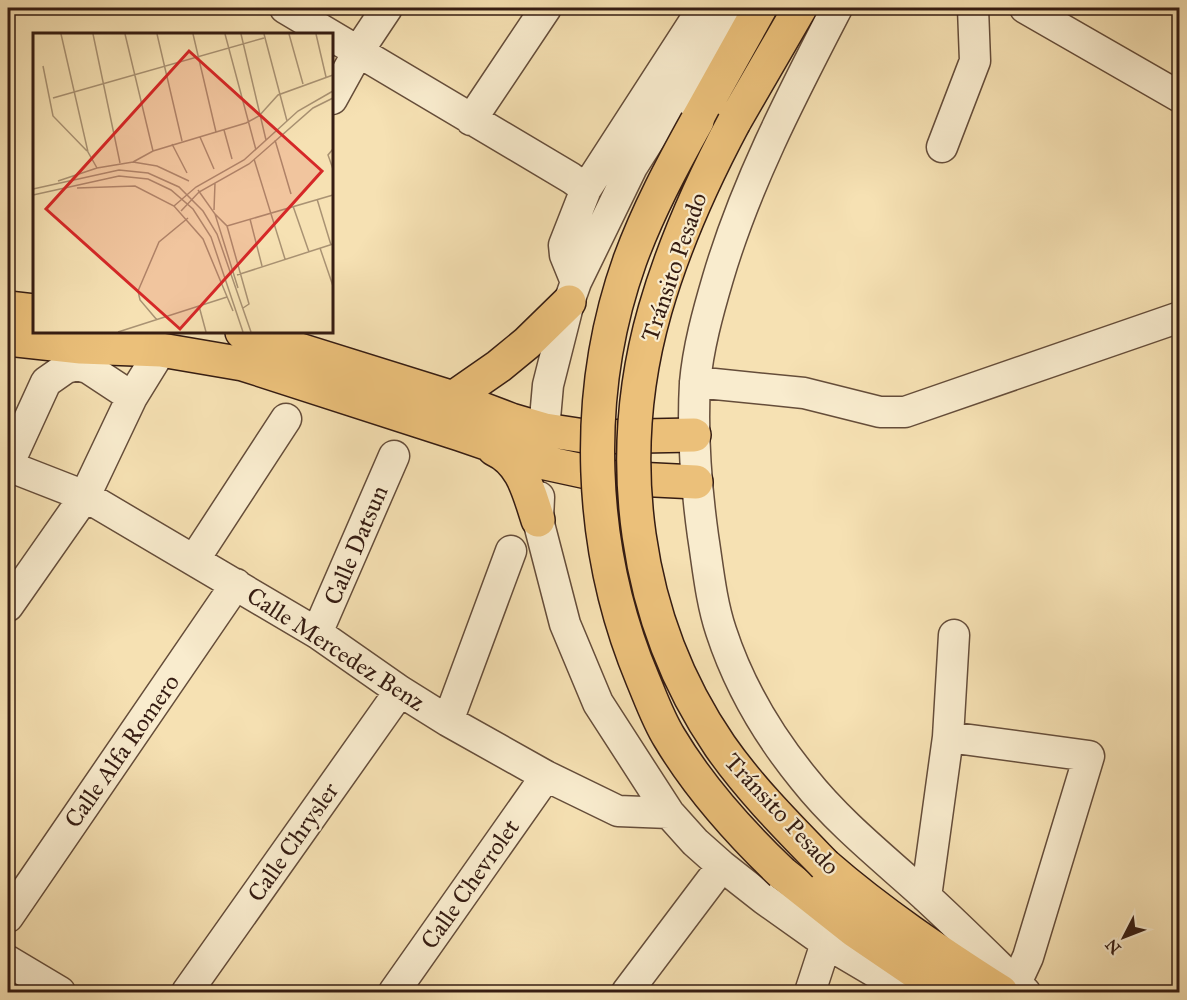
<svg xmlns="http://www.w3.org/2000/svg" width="1187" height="1000" viewBox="0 0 1187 1000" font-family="'IM FELL Great Primer',serif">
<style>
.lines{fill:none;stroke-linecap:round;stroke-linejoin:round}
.minor-casing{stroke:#654d3a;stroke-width:33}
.major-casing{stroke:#351c12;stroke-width:36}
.minor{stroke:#f9ecce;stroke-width:30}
.major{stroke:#ebc07a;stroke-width:33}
.major-bridge-casing{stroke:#351c12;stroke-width:36;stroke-linecap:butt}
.major-bridge{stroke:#ebc07a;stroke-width:33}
.labels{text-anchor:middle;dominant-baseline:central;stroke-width:4.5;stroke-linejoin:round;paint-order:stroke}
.street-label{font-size:24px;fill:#351c12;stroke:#f9ecce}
.inset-road{fill:none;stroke:#a99273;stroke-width:1.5}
.view{fill:#d62828;fill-opacity:0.15;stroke:#d62828;stroke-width:3}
.inset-edge{fill:none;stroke:#351c12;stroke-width:3}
</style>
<rect width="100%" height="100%" fill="#f6e1b3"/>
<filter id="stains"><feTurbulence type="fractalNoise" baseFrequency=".00333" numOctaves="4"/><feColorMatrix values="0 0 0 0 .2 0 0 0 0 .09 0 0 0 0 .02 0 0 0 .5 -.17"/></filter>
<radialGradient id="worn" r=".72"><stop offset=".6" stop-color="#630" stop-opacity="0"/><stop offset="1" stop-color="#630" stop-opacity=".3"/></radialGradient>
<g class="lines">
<g class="minor-casing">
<path id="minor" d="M285,8L571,178L586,189
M837,8C792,95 746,183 718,278C708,312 698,348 695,383C692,435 696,485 703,536C708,568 711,601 721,631C739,686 768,735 804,779C838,822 882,857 923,894C958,926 991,959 1025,992
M1025,8L1180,97
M332,99L359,50L387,8
M471,120L546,8
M942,147L975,61L973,8
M576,282L565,255L564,245L586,189L703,8
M695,382L804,393L880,412H905L1180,317
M542,452L548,385L569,302L576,282L632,167L733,8
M8,465L46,382L66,368L77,365L88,368L132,397
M8,466L85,496L317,633L400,691L448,721L546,776L618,811L669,813
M539,497L538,520L565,624L598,703L669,813L695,842L722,866L764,899L826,943L909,992
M194,560L286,419
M8,606L85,496L132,397L161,350
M317,633L394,456
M448,721L511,551
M948,737L1089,756L1028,957L1016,983
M926,897L948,737L954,635
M8,917L236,584
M8,961L60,992
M187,992L400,691
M394,992L546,776
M627,992L722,866
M810,992L826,943"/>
</g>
<g class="major-casing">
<path id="major" d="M697,121L760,8
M734,122L800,8
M8,308L34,311
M242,332L453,398L511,420L545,430L591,437L694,435
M8,339L81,347L161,350L243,364L460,434L541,462L615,478L696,482
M453,398L499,366L527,343L569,302
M494,449C523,462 529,493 538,520
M825,865C880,913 940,953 1001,992
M782,873L854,930L945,992"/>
</g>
<use href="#minor" class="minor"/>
<use href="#major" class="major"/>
<g class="major-bridge-casing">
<path id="major-bridge" d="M697,121C672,166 648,211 630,260C582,394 588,549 643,680C651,699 658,719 669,737C700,789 739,832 782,873
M734,122C702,182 674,244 655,310C613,457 633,619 720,746C750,789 788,827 825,865"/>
</g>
<use href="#major-bridge" class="major-bridge"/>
</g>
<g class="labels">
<g class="street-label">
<text transform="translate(674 267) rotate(-71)">Tránsito Pesado</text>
<text transform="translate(356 545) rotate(-67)">Calle Datsun</text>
<text transform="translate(336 649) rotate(33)">Calle Mercedez Benz</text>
<text transform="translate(122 751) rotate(-55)">Calle Alfa Romero</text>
<text transform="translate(782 814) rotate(47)">Tránsito Pesado</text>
<text transform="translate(293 842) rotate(-55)">Calle Chrysler</text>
<text transform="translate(470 884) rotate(-55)">Calle Chevrolet</text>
</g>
</g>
<g transform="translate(33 33)">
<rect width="300" height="300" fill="#f6e1b3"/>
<path class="inset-road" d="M28,1L55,119L64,135M60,1L87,130M92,1L120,118M124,1L149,108M160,1L183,99M192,1L223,117M208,1L233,107M231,1L254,88M256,1L270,51M283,1L293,44M10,33L20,83L54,118M20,65L231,5M191,97L199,126M167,104L181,136M242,107L258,161M139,111L154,140M300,116L295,122L300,136M221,126L252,226M100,129L120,118L213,90L226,83L245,62L300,42M25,148L64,135L100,129L124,133L156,148M44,155L102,153L141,173L170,206L200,278M0,156L86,137L115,140L146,154L170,178L184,201L218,299M165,157L182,181L205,255M0,162L86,143L115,146L138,157L160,176L178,204L210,299M284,166L298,212M141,173L163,154L211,127L265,78L300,58M260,173L276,219M181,177L182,150M148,178L166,159L216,131L280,75L300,65M182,181L194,193L216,271L210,275M217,186L229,233M194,193L300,162M287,215L300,253M204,242L300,211M166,273L173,299M124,287L107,267L105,258L126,209L155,185M85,299L194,264"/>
<path class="view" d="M156,18L289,138L147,296L13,176Z"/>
<rect width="300" height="300" class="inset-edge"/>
</g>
<rect width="1187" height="1000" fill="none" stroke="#f6e1b3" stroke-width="30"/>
<rect x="9" y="9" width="1169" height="982" fill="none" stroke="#351c12" stroke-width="3"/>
<rect x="15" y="15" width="1157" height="970" fill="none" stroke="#351c12" stroke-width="1.5"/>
<g transform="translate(1124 937) rotate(228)" stroke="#f9ecce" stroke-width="4.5" paint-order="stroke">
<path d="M0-4.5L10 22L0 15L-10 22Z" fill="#351c12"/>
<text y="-9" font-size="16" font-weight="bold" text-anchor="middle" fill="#351c12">N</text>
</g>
<rect width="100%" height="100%" filter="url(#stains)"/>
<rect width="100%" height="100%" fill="url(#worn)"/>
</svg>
